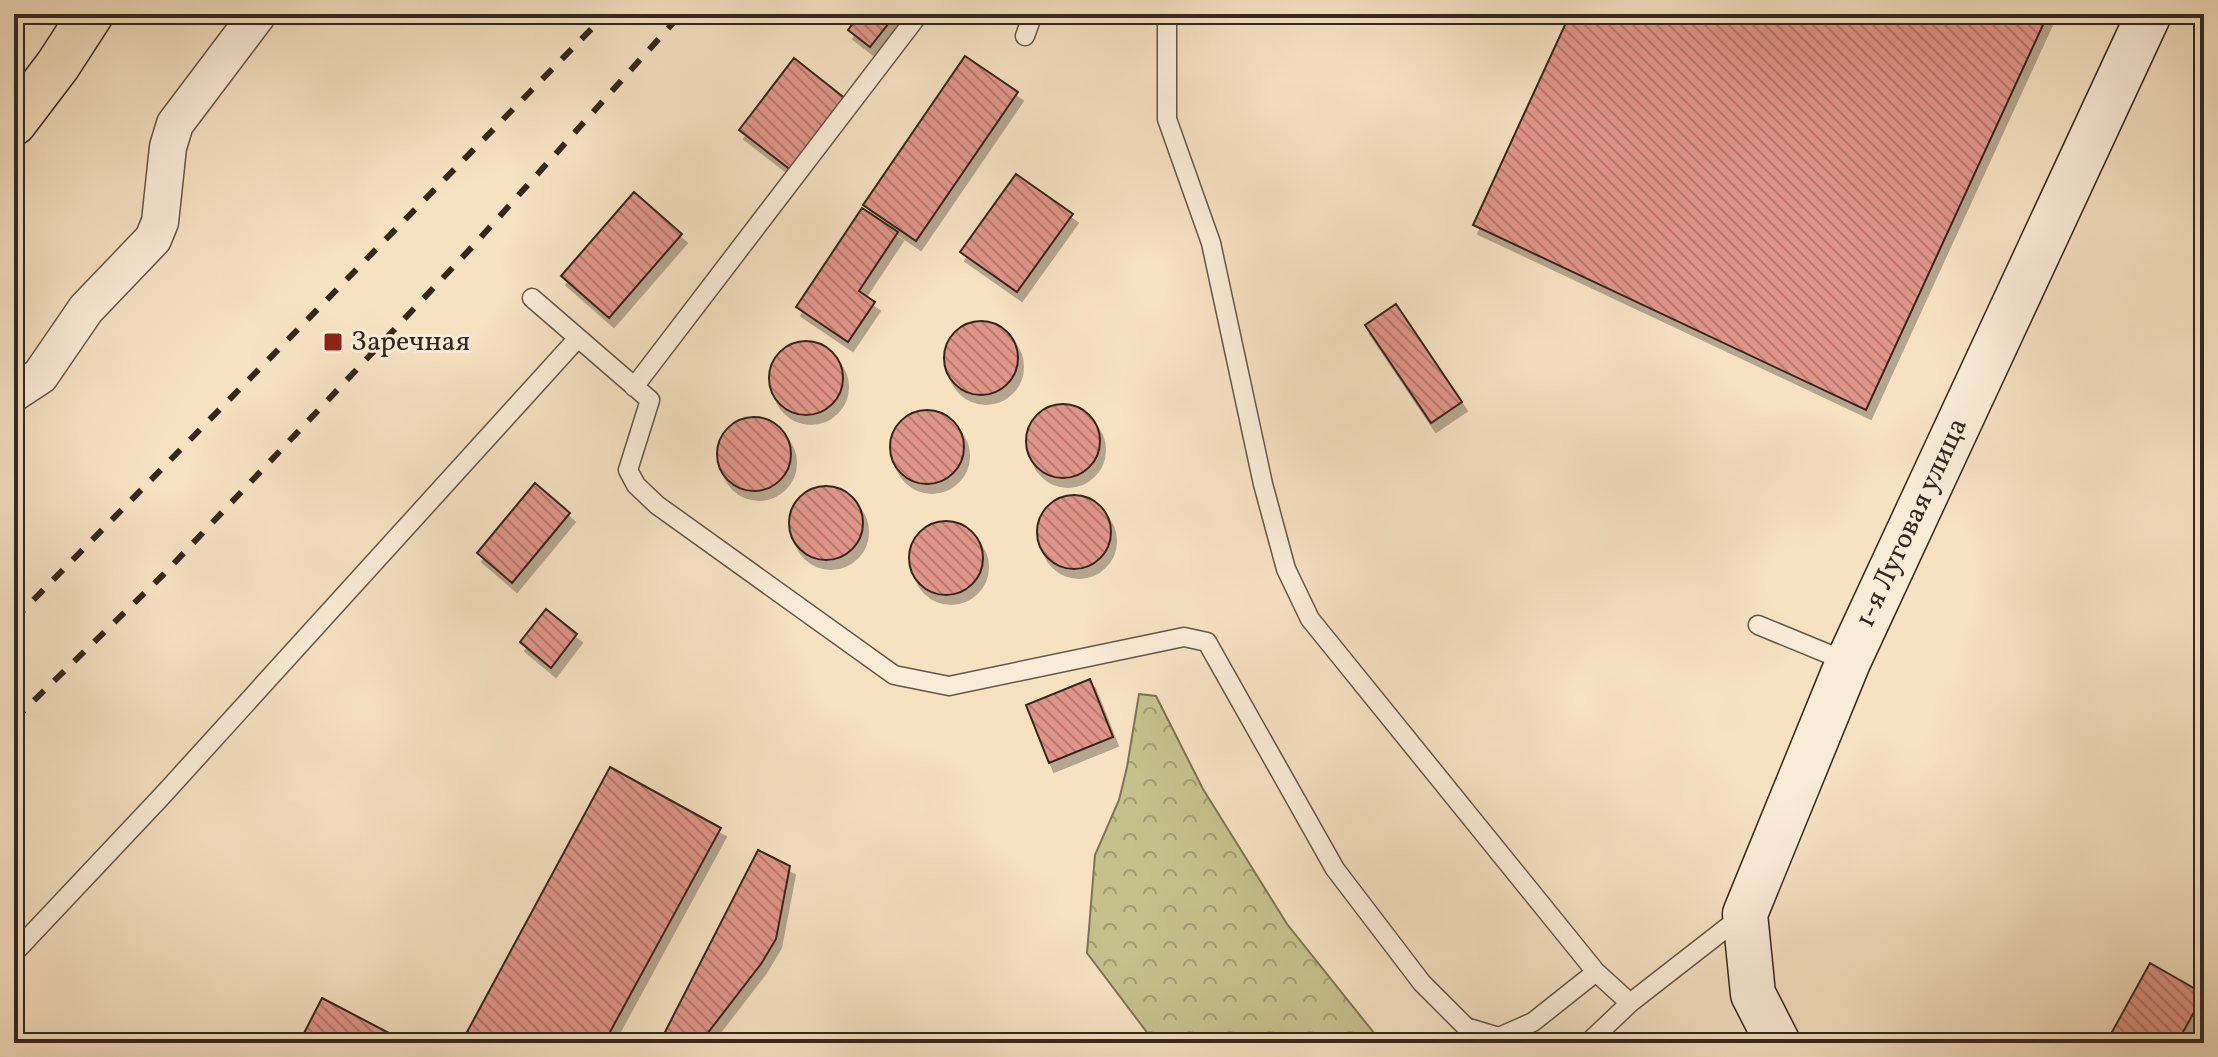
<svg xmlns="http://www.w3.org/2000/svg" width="2218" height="1057" viewBox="0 0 2218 1057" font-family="Vollkorn,serif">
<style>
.forest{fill:url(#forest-crowns);stroke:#7c7456;stroke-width:2}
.building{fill:url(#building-back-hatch);stroke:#34271e;stroke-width:2;filter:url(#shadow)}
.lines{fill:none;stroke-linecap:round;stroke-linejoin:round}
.service-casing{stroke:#645647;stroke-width:21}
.minor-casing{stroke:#645647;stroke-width:39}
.secondary-casing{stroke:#34271e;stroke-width:47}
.primary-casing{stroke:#34271e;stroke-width:47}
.service{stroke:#f9ecd7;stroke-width:18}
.minor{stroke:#f9ecd7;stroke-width:36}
.secondary{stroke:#f9ecd7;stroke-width:44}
.primary{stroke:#f6e1c1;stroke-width:44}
.rail{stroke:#34271e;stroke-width:6;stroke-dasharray:14 14;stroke-linecap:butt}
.poi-dot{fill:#8f2418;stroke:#f9ecd7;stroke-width:3}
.labels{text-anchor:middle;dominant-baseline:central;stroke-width:6;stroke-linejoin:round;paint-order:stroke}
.poi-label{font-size:28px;fill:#34271e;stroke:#f9ecd7;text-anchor:start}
.street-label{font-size:28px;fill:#34271e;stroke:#f9ecd7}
</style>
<defs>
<pattern id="forest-crowns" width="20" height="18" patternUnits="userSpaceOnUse" patternTransform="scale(2)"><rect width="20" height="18" fill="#c4c18d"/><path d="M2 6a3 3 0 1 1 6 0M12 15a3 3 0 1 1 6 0" fill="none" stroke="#a09d73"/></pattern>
<pattern id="building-back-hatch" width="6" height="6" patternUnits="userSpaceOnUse" patternTransform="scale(2)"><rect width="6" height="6" fill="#e09589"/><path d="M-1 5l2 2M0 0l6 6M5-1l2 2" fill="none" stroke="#b67a6f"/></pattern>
<filter id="shadow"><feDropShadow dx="5" dy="9" stdDeviation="0" flood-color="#0004"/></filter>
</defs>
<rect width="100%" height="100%" fill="#f6e1c1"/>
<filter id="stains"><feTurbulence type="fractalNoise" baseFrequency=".0025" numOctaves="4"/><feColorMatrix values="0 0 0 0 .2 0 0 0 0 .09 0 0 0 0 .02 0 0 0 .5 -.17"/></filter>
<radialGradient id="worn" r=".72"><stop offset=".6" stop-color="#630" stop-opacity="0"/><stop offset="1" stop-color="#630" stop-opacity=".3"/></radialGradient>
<path class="forest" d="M1139,694L1156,696L1203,789L1287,924L1382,1043H1155L1087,953L1095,855L1119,800L1127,767Z"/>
<path class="building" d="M860,14H896L870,47L848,30Z
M1570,14H2048L1866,410L1473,225Z
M965,56L1018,92L916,241L863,205Z
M794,58L847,100L792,171L739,130Z
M1016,174L1073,214L1017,292L960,252Z
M634,192L682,234L609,318L561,276Z
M862,208L898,232L859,291L875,302L848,342L796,307Z
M1396,304L1462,402L1431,423L1365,325Z
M944 358a37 37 0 1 1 74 0a37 37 0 1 1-74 0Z
M769 378a37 37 0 1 1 74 0a37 37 0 1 1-74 0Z
M1026 441a37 37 0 1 1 74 0a37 37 0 1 1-74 0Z
M890 447a37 37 0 1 1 74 0a37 37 0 1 1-74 0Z
M717 454a37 37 0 1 1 74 0a37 37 0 1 1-74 0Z
M535,483L570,513L512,583L477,553Z
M789 523a37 37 0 1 1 74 0a37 37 0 1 1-74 0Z
M1037 532a37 37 0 1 1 74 0a37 37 0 1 1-74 0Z
M909 558a37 37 0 1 1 74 0a37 37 0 1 1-74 0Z
M546,609L577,634L551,668L520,642Z
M1090,679L1113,737L1049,763L1026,705Z
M610,767L721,828L604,1043H488L467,1032Z
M758,850L790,866L776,939L761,964L700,1043H686L665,1032Z
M2150,963L2204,994L2177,1043H2106Z
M322,998L408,1043H299Z"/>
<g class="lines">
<g class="service-casing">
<path id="service" d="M1167,14V119L1211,243L1263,484L1286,569L1310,619L1596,972L1630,1003
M1025,36L1033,14
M532,298L650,400L628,470L636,485L657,505L894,675L949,686L1184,637L1207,642L1335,869L1422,983L1466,1027L1499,1037L1533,1022L1596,972
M634,387L919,14
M1758,625L1848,662
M14,953L162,796L578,338
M1588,1043L1630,1003L1743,915"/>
</g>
<g class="minor-casing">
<path id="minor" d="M14,393L40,376L86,309L153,239L160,222L168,147L175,124L258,14"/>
</g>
<g class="secondary-casing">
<path id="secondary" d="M1778,1043L1753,994L1745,914L1848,662L2149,14"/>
</g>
<g class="primary-casing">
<path id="primary" d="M14,123L58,65L91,14"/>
</g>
<use href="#service" class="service"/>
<use href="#minor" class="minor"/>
<use href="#secondary" class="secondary"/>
<use href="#primary" class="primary"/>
<path class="rail" d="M14,620L606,14
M14,720L163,575L473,246L681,14"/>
</g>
<rect class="poi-dot" x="323" y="332" width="20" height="20" rx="4"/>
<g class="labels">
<g class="poi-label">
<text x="351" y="342">Заречная</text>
</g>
<g class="street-label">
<text transform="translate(1912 523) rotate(-65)">1-я Луговая улица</text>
</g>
</g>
<rect width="2218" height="1057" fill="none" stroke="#f6e1c1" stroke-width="48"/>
<rect x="16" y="16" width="2186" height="1025" fill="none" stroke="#34271e" stroke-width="4"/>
<rect x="24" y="24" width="2170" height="1009" fill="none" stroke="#34271e" stroke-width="2"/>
<rect width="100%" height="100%" filter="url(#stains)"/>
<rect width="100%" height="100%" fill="url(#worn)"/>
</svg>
